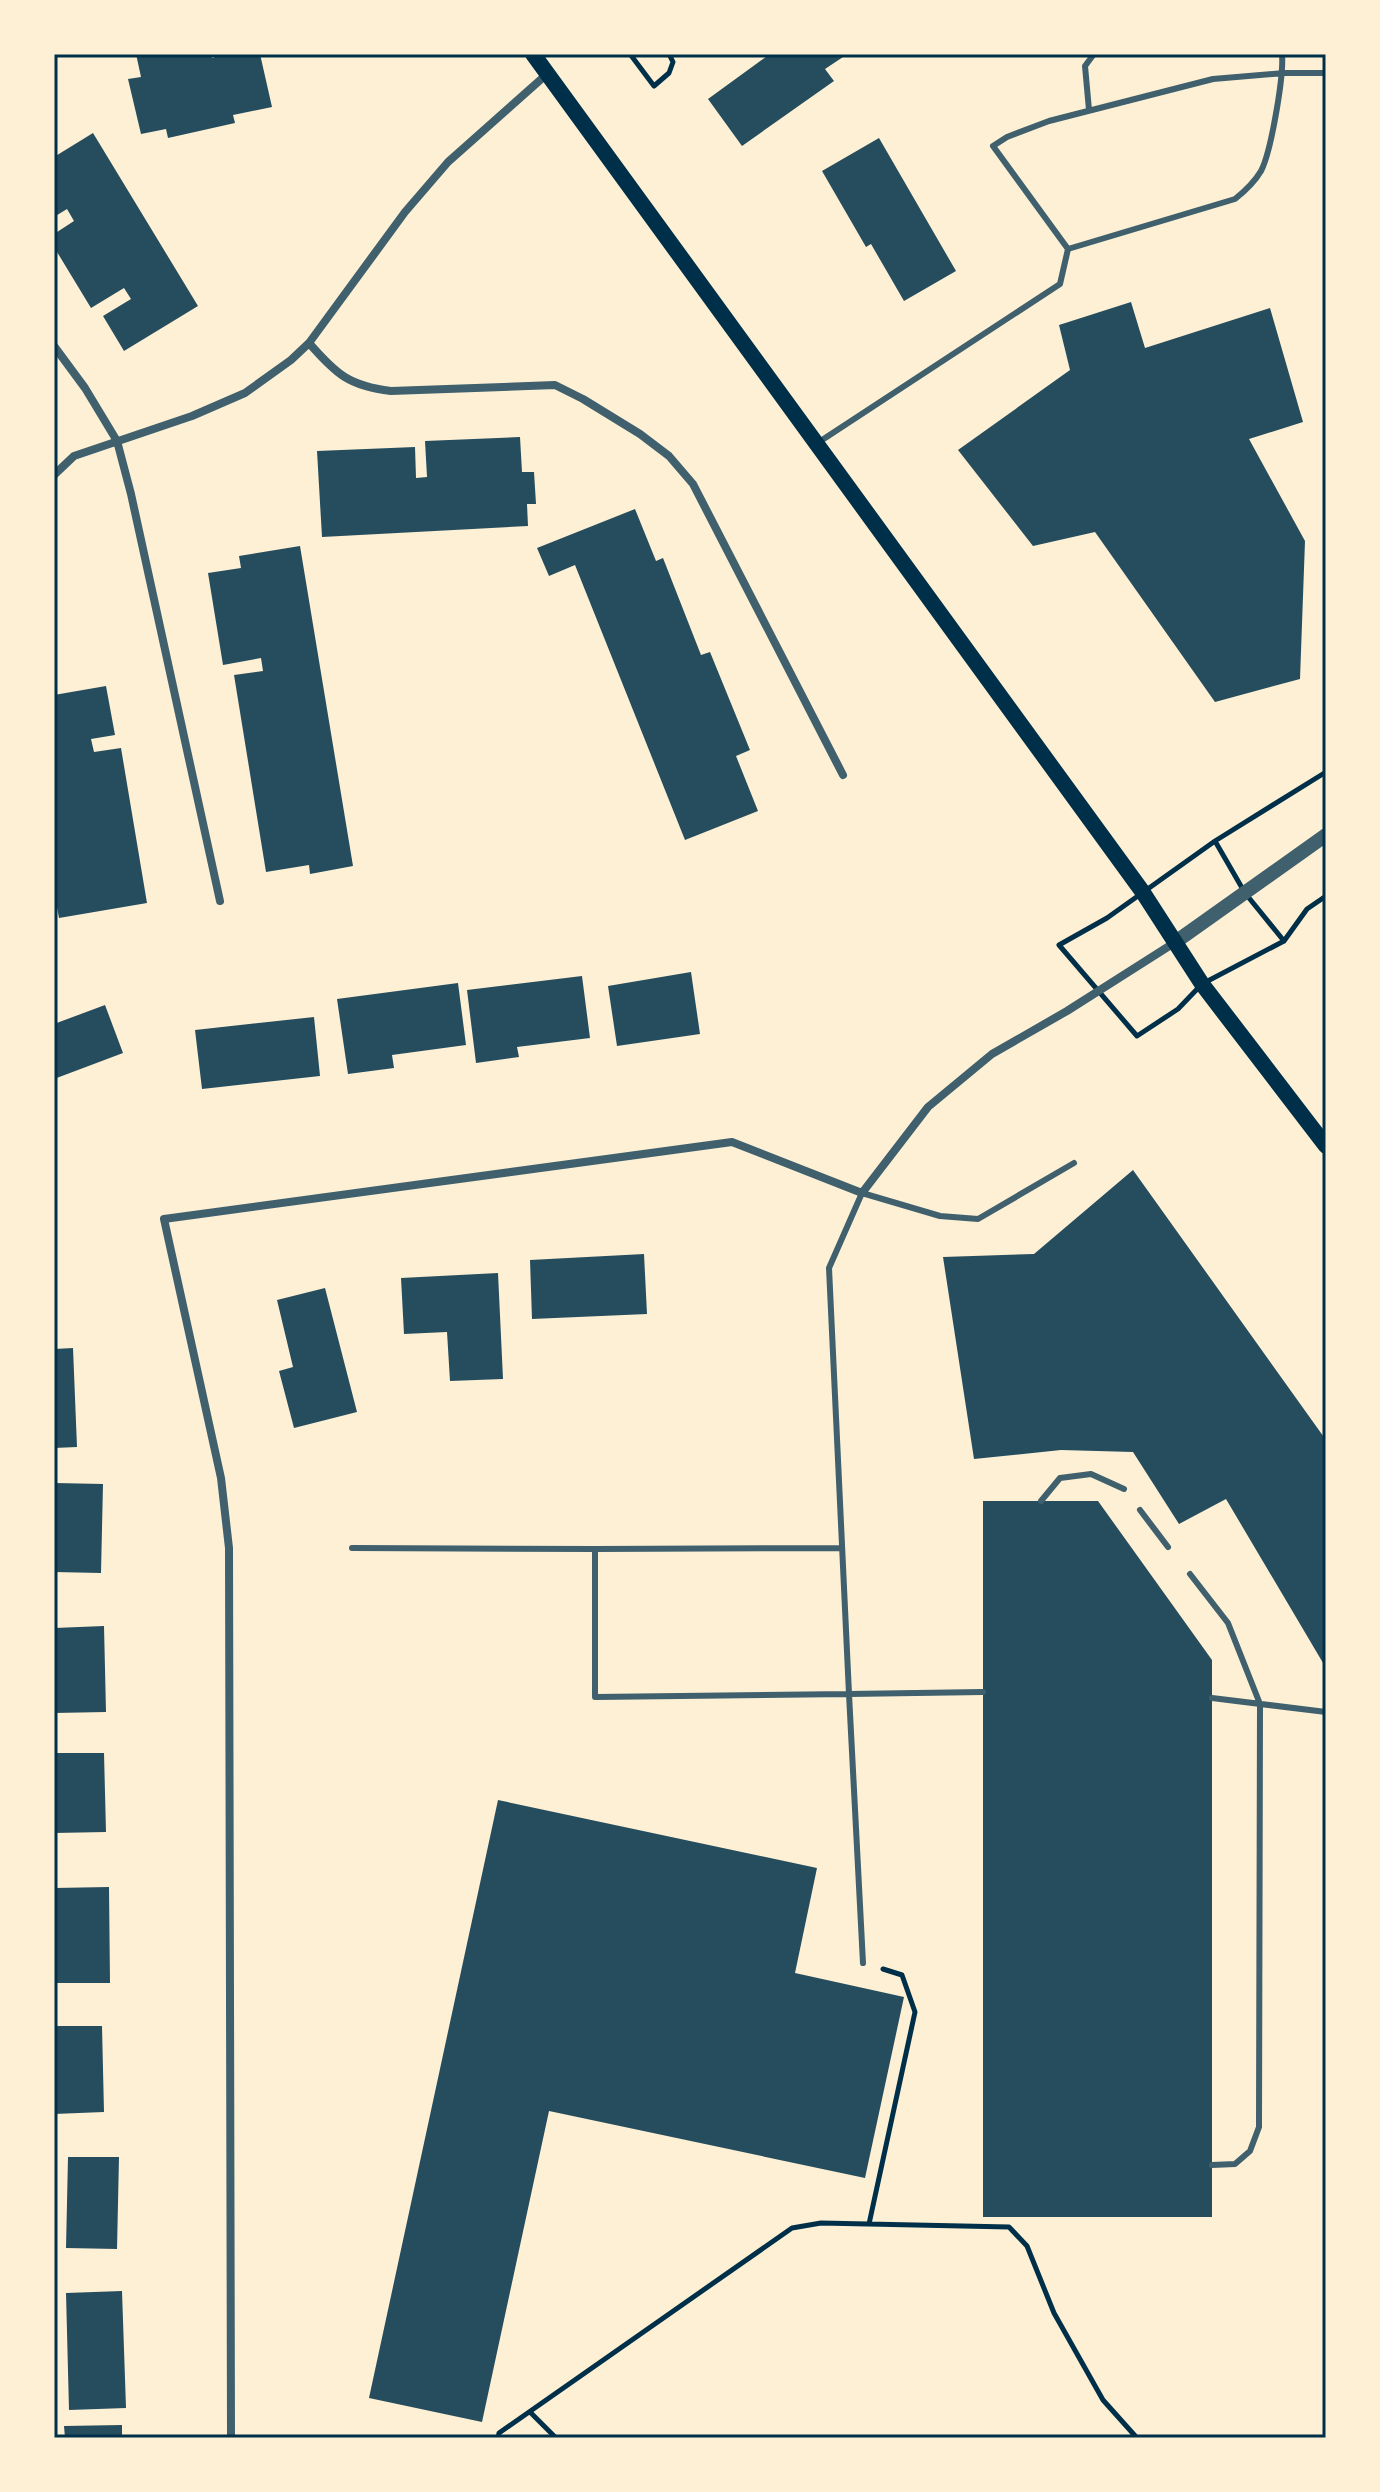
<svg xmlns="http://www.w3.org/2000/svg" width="1380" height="2492" viewBox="0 0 1380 2492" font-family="Rubik,sans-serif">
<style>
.building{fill:#264d5e}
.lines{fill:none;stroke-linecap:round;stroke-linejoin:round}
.path{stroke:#003049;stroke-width:5}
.service{stroke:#3f606c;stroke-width:6}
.minor{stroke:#3f606c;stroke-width:8}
.tertiary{stroke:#3f606c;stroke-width:14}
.secondary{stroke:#003049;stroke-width:16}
.neatline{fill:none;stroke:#003049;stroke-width:3}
</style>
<rect width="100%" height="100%" fill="#fdf0d5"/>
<path class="building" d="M136,54H211L212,58L225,54H260L272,107L233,115L235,123L168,138L166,129L141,134L128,79L141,77Z
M770,54H841L843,57L825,69L834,81L742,146L708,99Z
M93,133L198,306L124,351L103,316L131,299L124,288L91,308L54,247V234L74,221L67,209L54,217V157Z
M879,138L956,271L904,301L871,244L866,247L822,171Z
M1131,302L1145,348L1270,308L1303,422L1249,439L1305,541L1300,679L1215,702L1095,532L1033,546L958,450L1070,370L1059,325Z
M520,437L522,472H534L536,504H527L528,526L322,537L317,451L415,447L416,478L427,477L425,441Z
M635,509L656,561L663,558L701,655L710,652L750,750L736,756L758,811L685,840L575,565L549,576L537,548Z
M300,546L353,866L310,874L309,865L266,872L234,675L263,671L261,658L223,665L208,573L241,568L239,556Z
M106,686L115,735L91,739L94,752L121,748L147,903L59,918L54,891V695Z
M691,972L700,1034L617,1046L608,986Z
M582,976L590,1038L517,1047L519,1057L476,1063L467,990Z
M458,983L466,1045L392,1055L394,1068L348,1074L337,999Z
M105,1005L123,1053L54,1079V1024Z
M314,1017L320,1076L202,1089L195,1030Z
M1133,1170L1326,1440V1668L1226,1499L1179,1524L1133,1452L1061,1450L974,1459L943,1257L1034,1254Z
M644,1254L647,1314L532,1319L530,1260Z
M498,1273L503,1379L450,1381L447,1332L404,1334L401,1278Z
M325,1288L357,1412L294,1428L279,1371L293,1367L277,1300Z
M73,1348L77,1447L54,1448V1349Z
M55,1483L103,1484L101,1573L54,1572Z
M983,1501H1098L1212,1660V2217H983Z
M104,1626L106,1712L54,1713V1628Z
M54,1753H104L106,1832L54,1833Z
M498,1800L817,1868L795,1973L904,1997L865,2178L549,2111L482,2422L369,2398Z
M109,1887L110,1983H54V1888Z
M54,2026H102L104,2112L54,2114Z
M68,2157H119L117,2249L66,2248Z
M122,2291L126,2408L69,2410L66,2293Z
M122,2425V2438H65L64,2426Z"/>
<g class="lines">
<path class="path" d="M630,54L654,86L669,73L673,62L669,54
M1215,841L1245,893L1284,941L1202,984L1178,1009L1137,1036L1059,945L1107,918Z
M1215,841L1326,772
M1284,941L1307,909L1326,896
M869,2224L915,2012L902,1975L883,1969
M530,2412L556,2438
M498,2438L499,2433L792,2228L821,2223L1009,2227L1027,2246L1054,2313L1103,2400L1137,2438"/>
<path class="service" d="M1089,110L1085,66L1094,54
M1068,249L1235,199C1245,191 1254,183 1261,171C1271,152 1284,76 1282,54
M819,442L1060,284L1068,249L993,146L1007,137L1049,121L1213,79L1284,73H1326
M1041,1501L1060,1478L1091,1474L1124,1489
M1140,1510L1168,1547
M352,1548L595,1549
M841,1548L595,1549V1697L849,1694L829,1268L862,1193L940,1216L978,1219L1074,1163
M1190,1574L1228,1623L1260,1704L1259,2127L1250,2151L1235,2164L1212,2165
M1212,1698L1326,1712
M863,1963L849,1694L983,1692"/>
<path class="minor" d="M309,343C336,374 349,386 391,391L555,385L583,399L640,434L669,456L693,484L843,775
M54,346L85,388L117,441L131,494L220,901
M54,475L74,456L192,416L245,393L291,360L309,343L405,212L448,162L547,74
M231,2438L229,1548L221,1478L164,1219L732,1142L862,1193L928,1107L992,1054L1067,1011L1174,943"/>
<path class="tertiary" d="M1174,943L1326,835"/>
<path class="secondary" d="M533,54L1142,891L1202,984L1326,1146"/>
</g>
<rect width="1380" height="2492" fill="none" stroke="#fdf0d5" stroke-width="112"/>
<rect x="56" y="56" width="1268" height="2380" class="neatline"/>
</svg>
